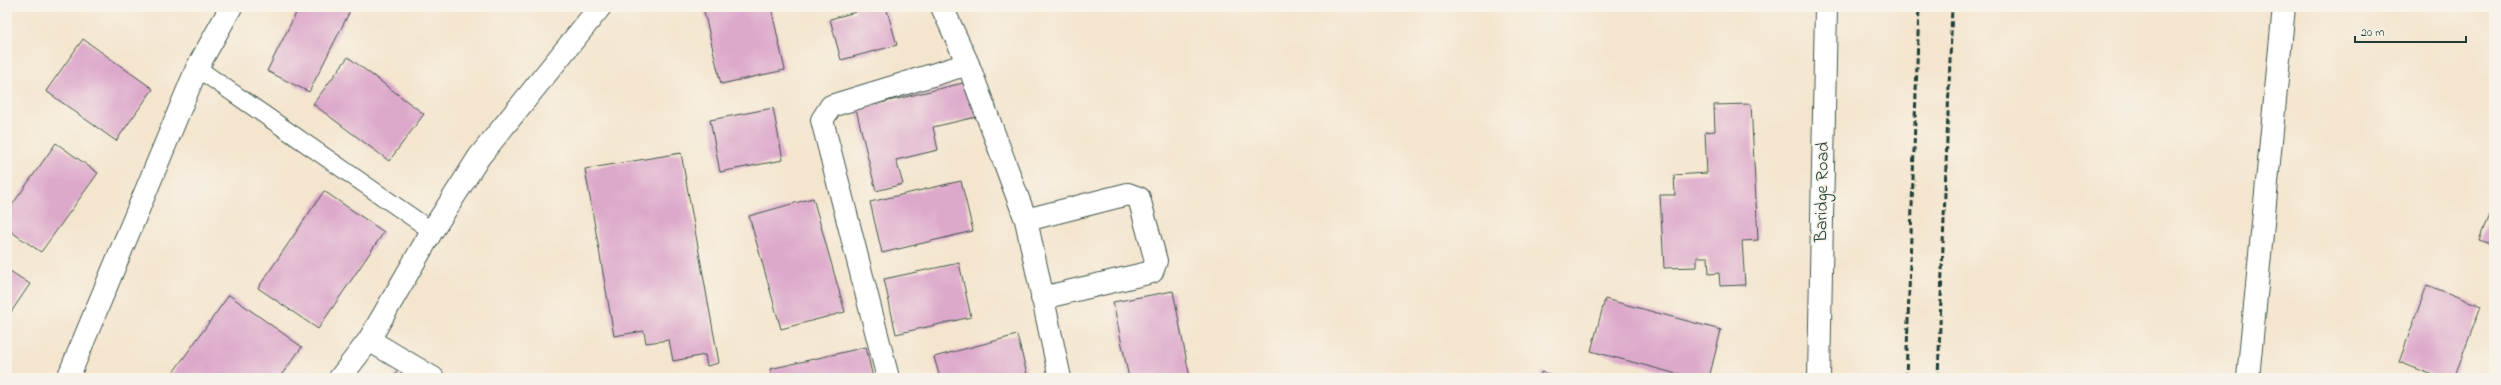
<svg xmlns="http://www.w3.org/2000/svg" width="2501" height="385" viewBox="0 0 2501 385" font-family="'Indie Flower',sans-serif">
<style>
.building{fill:#dda9cb}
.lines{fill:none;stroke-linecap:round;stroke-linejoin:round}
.lane-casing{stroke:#3f564b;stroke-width:19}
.street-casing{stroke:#3f564b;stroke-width:24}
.lane{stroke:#fff;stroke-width:17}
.street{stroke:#fff;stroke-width:22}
.rail{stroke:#1f3d34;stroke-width:3;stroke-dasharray:6 3;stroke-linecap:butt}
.labels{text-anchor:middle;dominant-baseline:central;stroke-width:3;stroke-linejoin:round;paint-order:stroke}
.street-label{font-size:18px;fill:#1f3d34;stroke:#f7f3e8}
</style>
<rect width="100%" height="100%" fill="#f7f3e8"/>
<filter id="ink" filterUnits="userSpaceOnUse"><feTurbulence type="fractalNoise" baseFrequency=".025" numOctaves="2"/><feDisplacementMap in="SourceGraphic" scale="8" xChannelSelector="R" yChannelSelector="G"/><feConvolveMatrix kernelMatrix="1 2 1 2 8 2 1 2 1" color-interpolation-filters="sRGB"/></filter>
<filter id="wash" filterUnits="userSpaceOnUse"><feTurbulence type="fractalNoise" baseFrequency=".012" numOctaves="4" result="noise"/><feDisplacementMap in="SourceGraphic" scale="16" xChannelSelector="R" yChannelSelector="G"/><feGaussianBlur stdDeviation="0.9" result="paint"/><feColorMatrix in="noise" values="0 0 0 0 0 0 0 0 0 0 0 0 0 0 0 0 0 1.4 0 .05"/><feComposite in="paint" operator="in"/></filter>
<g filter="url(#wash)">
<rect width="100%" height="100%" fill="#f4e5ce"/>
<g id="blocks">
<path class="building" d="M299,7H352L309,92L267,71Z
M703,7H771L785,70L721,84Z
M855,7H886L897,45L841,60L830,19L856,12Z
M83,39L153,89L116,141L46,91Z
M348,57L424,114L389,161L313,104Z
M967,82L976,117L933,127L938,150L896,160L903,184L876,191L856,109Z
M1751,104L1758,240L1742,241L1745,285L1720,286L1719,273L1709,274L1708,257H1697V267L1664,268L1660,195H1675L1674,175L1707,173L1705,132L1715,131L1714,105Z
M773,108L783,160L720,172L710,120Z
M56,143L98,173L41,252L7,229V212Z
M681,153L719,363L707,366L705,355L673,361L669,340L646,343L644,331L614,336L585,169Z
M961,181L973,231L882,253L870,202Z
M324,191L384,232L318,329L258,288Z
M813,198L845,312L781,329L749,216Z
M2494,202V246L2479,240Z
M959,263L971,317L896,334L884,279Z
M7,269L30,284L7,318Z
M2427,285L2481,306L2454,378H2441L2399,362Z
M1173,291L1190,378H1129L1113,302Z
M229,295L302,347L279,378H169Z
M1605,299L1721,330L1709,378H1692L1591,351Z
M1017,335L1028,378H940L934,357Z
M866,347L873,378H772L770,369Z
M399,369L413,378H393Z
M1541,372L1562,378H1540Z"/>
</g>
</g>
<g filter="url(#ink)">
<use href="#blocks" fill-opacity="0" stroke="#3f564b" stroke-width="1"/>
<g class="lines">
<g class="lane-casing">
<path id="lane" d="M197,68L432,231"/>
</g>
<g class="street-casing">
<path id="street" d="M942,7L968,64L1026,220L1060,378
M1026,220L1128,194L1139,198L1156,261L1152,272L1042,298
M369,340L433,378
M68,378L197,68L231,7
M340,378L369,340L432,231L479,157L600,7
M888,378L822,120L831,106L968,64
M1819,378L1826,7
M2248,378L2284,7"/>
</g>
<use href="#lane" class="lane"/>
<use href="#street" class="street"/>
<path class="rail" d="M1906,378L1919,7
M1938,378L1952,7"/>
</g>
</g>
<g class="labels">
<g class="street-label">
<text transform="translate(1823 192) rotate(-89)">Baridge Road</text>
</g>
</g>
<rect width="2501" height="385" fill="none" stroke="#f7f3e8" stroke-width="24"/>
<path d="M2355 36v6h111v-6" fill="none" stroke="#1f3d34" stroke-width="2"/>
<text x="2361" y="36" font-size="12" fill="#1f3d34" stroke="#f7f3e8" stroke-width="3" paint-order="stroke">20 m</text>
</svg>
